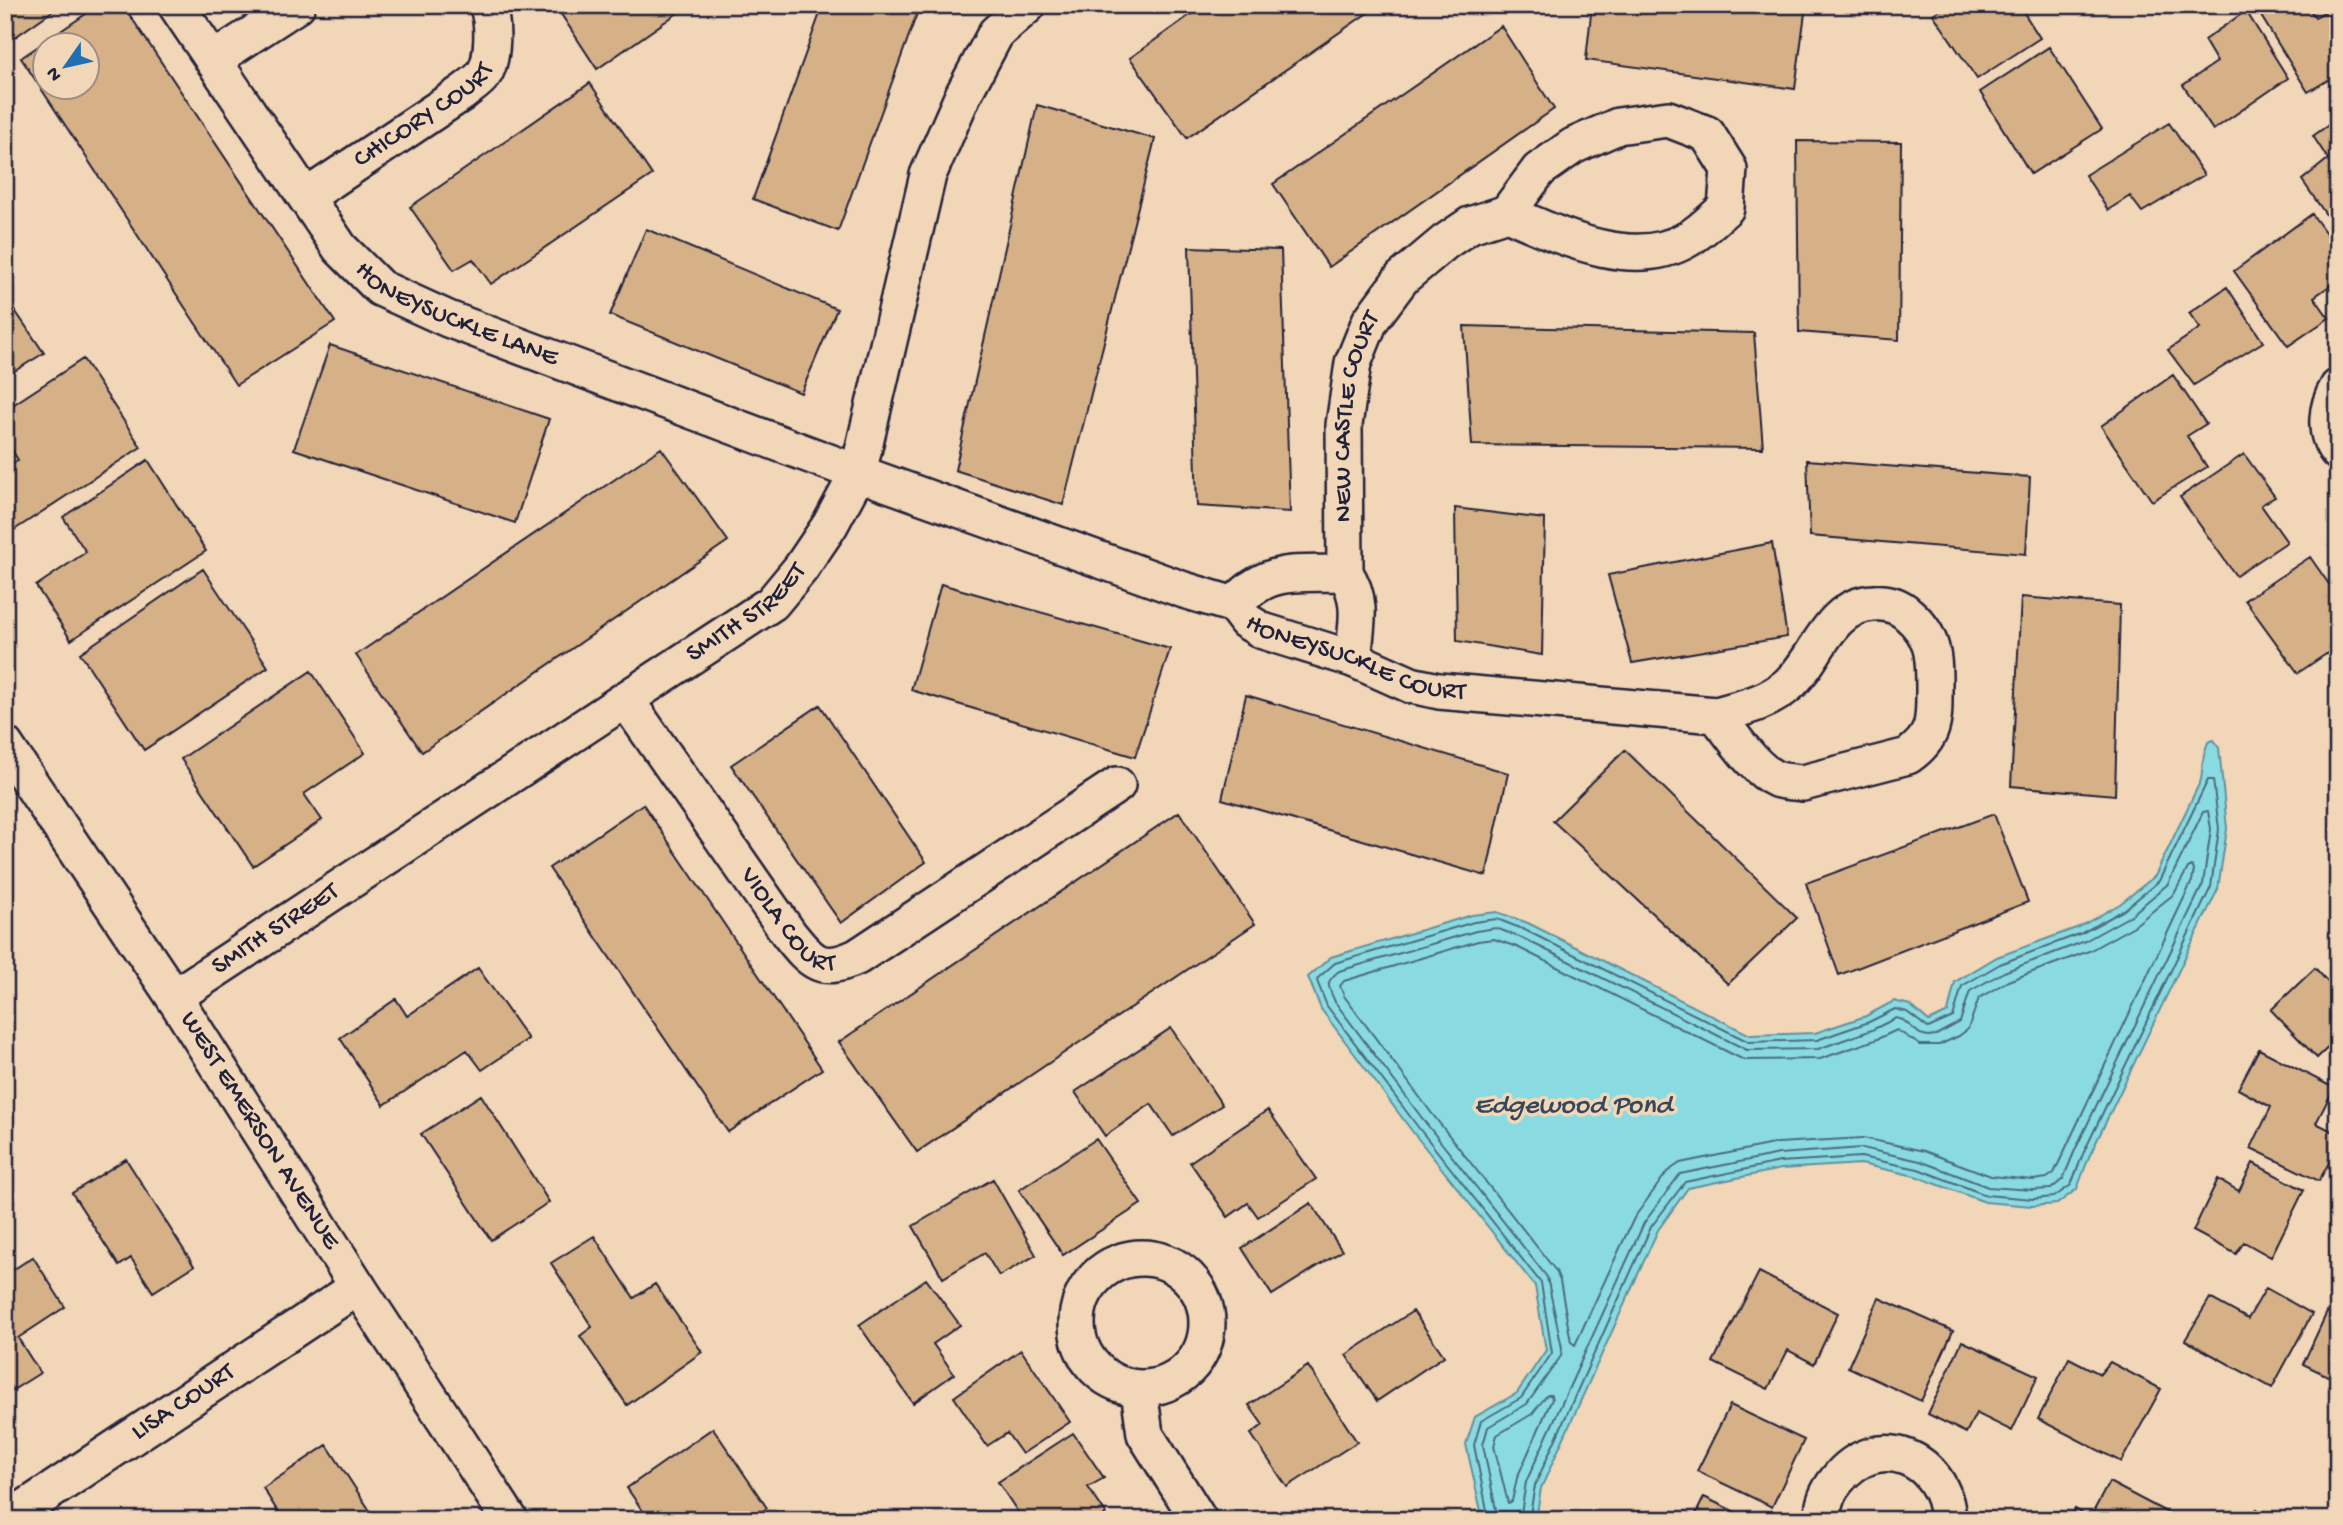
<svg xmlns="http://www.w3.org/2000/svg" width="2343" height="1525" viewBox="0 0 2343 1525" font-family="'Gochi Hand',sans-serif">
<style>
.water{fill:#8adbe1;stroke:#60919f;stroke-width:2}
.lines{fill:none;stroke-linecap:round;stroke-linejoin:round}
.shore{stroke:#4c6c7d;stroke-width:2}
.building{fill:#d6b188;stroke:#22223b;stroke-width:2;fill-rule:evenodd}
.minor-casing{stroke:#22223b;stroke-width:40}
.minor{stroke:#f1d6b8;stroke-width:35}
.labels{text-anchor:middle;dominant-baseline:central;stroke-width:7;stroke-linejoin:round;paint-order:stroke}
.street-label{font-size:26px;fill:#22223b;stroke:#f1d6b8}
.water-label{font-size:28px;font-style:italic;fill:#37475c;stroke:#f1d6b8}
</style>
<rect width="100%" height="100%" fill="#f1d6b8"/>
<filter id="ink" filterUnits="userSpaceOnUse"><feTurbulence type="fractalNoise" baseFrequency=".0143" numOctaves="2"/><feDisplacementMap in="SourceGraphic" scale="14" xChannelSelector="R" yChannelSelector="G"/><feConvolveMatrix kernelMatrix="1 2 1 2 8 2 1 2 1" color-interpolation-filters="sRGB"/></filter>
<g filter="url(#ink)">
<path class="water" d="M2213,740L2219,748L2227,829L2218,889L2089,1157L2077,1189L2057,1204L2032,1206L1985,1202L1915,1176L1861,1164L1781,1169L1688,1188L1658,1230L1541,1488L1536,1520H1483L1466,1444L1475,1417L1517,1393L1546,1350L1535,1286L1412,1131L1321,1009L1308,977L1331,957L1472,915L1497,912L1528,923L1750,1035L1815,1033L1866,1016L1894,1001L1910,1005L1929,1021L1948,1012L1955,982L1997,957L2079,927L2120,904L2155,876L2201,780L2204,754L2208,742Z"/>
<g class="lines">
<path class="shore" d="M2192,866L2194,870L2192,881L2054,1173L2047,1178L2033,1180L1991,1176L1924,1151L1863,1138L1778,1143L1680,1163L1667,1172L1634,1218L1575,1345L1571,1342L1560,1281L1556,1271L1433,1115L1344,996L1340,986L1344,981L1478,941L1494,939L1517,947L1744,1060L1820,1059L1875,1040L1897,1030L1920,1045H1939L1959,1036L1968,1029L1979,998L2008,981L2089,951L2134,926L2174,894L2188,868Z
M1547,1395H1551L1552,1399L1517,1478L1512,1501L1508,1503L1494,1446L1497,1435L1532,1414Z
M1489,1520L1474,1445L1481,1421L1521,1398L1552,1353L1541,1283L1418,1127L1327,1006L1317,981L1318,978L1335,963L1474,922L1497,919L1525,930L1749,1042L1817,1040L1869,1022L1895,1009L1907,1012L1928,1028L1953,1017L1962,986L2000,964L2082,933L2124,910L2159,881L2208,780H2213L2219,829L2211,887L2083,1154L2071,1185L2054,1197L2033,1199L1986,1195L1918,1169L1861,1157L1780,1162L1685,1182L1651,1227L1535,1485L1529,1520
M1498,1520L1483,1445L1488,1427L1527,1404L1561,1356L1562,1348L1547,1277L1425,1122L1335,1002C1328,985 1324,983 1339,971L1476,931L1496,928L1522,938L1747,1050L1818,1049L1872,1030L1896,1018L1903,1020L1920,1034L1928,1036L1936,1035L1960,1022L1970,991L2004,972L2085,941L2130,916L2168,884L2203,812L2208,811L2211,829L2203,884L2075,1150L2063,1179L2051,1189L2033,1190L1988,1187L1920,1161L1862,1148L1779,1154L1680,1174L1644,1223L1526,1482L1520,1520"/>
</g>
<path class="building" d="M5,5H61L5,44Z
M99,5H123L335,322L236,385L21,58ZM46,46H88V88H46Z
M555,5H689L597,69Z
M823,5H920L838,231L753,199Z
M1204,5H1379L1187,138L1130,58Z
M1592,5H1806L1795,89L1586,60Z
M1948,5H2019L2040,38L1977,79L1933,14Z
M2278,5H2307L2315,17L2338,5V74L2308,92L2261,16Z
M2246,11L2288,78L2213,130L2183,85L2217,62L2204,40Z
M1501,26L1554,109L1329,267L1273,184Z
M2049,47L2102,129L2031,174L1980,92Z
M590,83L652,175L491,284L473,259L454,270L410,207Z
M1037,105L1155,139L1063,505L955,470Z
M2338,118V232L2302,180L2328,159L2313,136Z
M2169,123L2204,175L2142,212L2130,196L2108,210L2085,175Z
M1797,141L1901,142L1899,340L1799,332Z
M2312,214L2338,250V280L2314,297L2329,318L2288,346L2234,271Z
M646,229L837,309L801,393L610,315Z
M1189,247L1281,250L1290,512L1197,506Z
M2227,287L2263,342L2194,385L2168,350L2200,328L2189,313Z
M5,296L44,353L5,377Z
M1464,326L1754,333L1763,448L1472,445Z
M330,345L549,419L515,523L294,449Z
M83,359L141,447L5,536V468L18,460L5,439V410Z
M2173,375L2206,424L2187,436L2207,467L2152,501L2101,426Z
M661,448L728,541L422,752L356,655Z
M2244,454L2275,497L2261,505L2287,542L2236,576L2180,497Z
M148,460L206,551L71,640L36,586L86,552L63,517Z
M1807,460L2030,477L2026,554L1810,536Z
M1455,508L1545,519L1542,655L1457,641Z
M1772,543L1787,637L1632,663L1608,575Z
M2310,557L2338,597V646L2298,673L2245,600Z
M203,569L268,667L144,750L80,653Z
M941,584L1170,649L1135,757L911,690Z
M2021,597L2120,605L2115,795L2011,786Z
M311,671L365,753L304,794L322,820L253,866L181,759Z
M1246,695L1508,773L1486,876L1222,799Z
M820,705L926,862L841,923L731,765Z
M1625,750L1797,918L1728,984L1553,821Z
M643,804L822,1069L728,1132L549,868Z
M1179,812L1255,924L917,1152L839,1042Z
M1994,814L2028,902L1839,975L1806,883Z
M478,968L528,1039L482,1070L467,1050L384,1105L340,1038L396,999L407,1016Z
M2315,968L2338,993V1038L2317,1058L2271,1010Z
M1171,1028L1222,1105L1173,1136L1151,1104L1105,1136L1075,1092Z
M2259,1049L2334,1088L2316,1123L2338,1134V1146L2319,1181L2251,1148L2271,1107L2238,1089Z
M481,1095L549,1202L491,1240L421,1134Z
M1268,1110L1316,1179L1258,1217L1248,1203L1228,1217L1190,1162Z
M1096,1139L1141,1204L1063,1255L1019,1190Z
M126,1159L194,1266L153,1292L131,1258L119,1266L72,1193Z
M2253,1163L2304,1190L2271,1257L2244,1242L2236,1254L2193,1231L2218,1179L2239,1191Z
M993,1179L1036,1255L999,1276L985,1253L943,1278L913,1226Z
M1311,1203L1342,1251L1272,1295L1242,1248Z
M594,1236L634,1298L655,1284L702,1352L627,1405L580,1336L592,1327L551,1263Z
M33,1257L65,1307L18,1338L40,1373L5,1395V1275Z
M1759,1272L1838,1313L1814,1364L1788,1350L1768,1389L1713,1362Z
M926,1279L960,1325L933,1344L954,1374L913,1403L859,1325Z
M2266,1288L2312,1314L2272,1388L2185,1340L2210,1298L2248,1319Z
M1879,1298L1953,1331L1921,1401L1848,1367Z
M1413,1311L1444,1356L1377,1401L1346,1355Z
M2327,1312L2338,1317V1381L2303,1364Z
M1962,1341L2038,1376L2012,1431L1976,1413L1966,1433L1928,1414Z
M1021,1350L1070,1422L1022,1454L1007,1433L987,1446L954,1397Z
M2069,1358L2100,1374L2110,1362L2161,1389L2121,1462L2038,1419Z
M1308,1366L1357,1442L1287,1487L1251,1434L1263,1425L1249,1405Z
M1730,1405L1804,1440L1772,1507L1697,1471Z
M713,1428L767,1508L750,1520H649L627,1488Z
M1073,1433L1104,1478L1088,1487L1106,1514L1097,1520H1023L998,1482Z
M327,1445L376,1520H283L263,1488Z
M2109,1482L2168,1513L2165,1520H2069L2075,1509L2090,1518Z
M1704,1497L1752,1520H1693Z
M2257,1509L2270,1520H2248Z
M1365,1510L1373,1520H1350Z"/>
<g class="lines">
<g class="minor-casing">
<g id="minor">
<path id="s1" d="M176,5L340,248L380,288L448,319L858,473L1184,590L1234,605L1246,621L1263,631L1353,659L1411,685L1439,691L1716,715C1742,708 1768,703 1789,684C1818,658 1828,605 1874,603C1887,602 1898,605 1908,614C1935,637 1934,658 1934,691C1934,721 1935,737 1908,756L1803,783C1794,782 1784,782 1776,779C1753,769 1732,734 1716,715"/>
<path d="M213,60L297,5"/>
<path id="s2" d="M306,197L462,93C469,87 478,82 483,75C494,61 494,21 487,5"/>
<path d="M2338,387C2326,407 2323,433 2338,452"/>
<path d="M1345,573C1364,601 1356,627 1353,659"/>
<path id="s3" d="M1234,605C1268,566 1297,575 1345,573L1344,425L1353,363L1370,321L1402,278L1445,242L1470,225L1507,213L1539,170L1573,146L1618,126L1668,119L1707,134L1729,169L1726,208C1714,218 1702,231 1688,239C1633,272 1560,236 1507,213"/>
<path id="s4" d="M626,700L789,934C812,963 821,973 857,957L1117,785"/>
<path id="s5" d="M5,745L174,997L358,1287L510,1520"/>
<path id="s6" d="M174,997L772,603L801,568L830,525L858,473L928,175L963,95L996,33L1028,5"/>
<circle cx="1142" cy="1323" r="65"/>
<path d="M1139,1390L1145,1434L1199,1520"/>
<path id="s7" d="M7,1520L358,1287"/>
<path d="M1823,1520C1822,1504 1827,1492 1837,1480C1877,1429 1945,1457 1948,1520"/>
</g>
</g>
<use href="#minor" class="minor"/>
</g>
</g>
<g class="labels">
<g class="street-label">
<text stroke="none"><textPath href="#s2" startOffset="144">CHICORY COURT</textPath></text>
<text stroke="none"><textPath href="#s1" startOffset="430">HONEYSUCKLE LANE</textPath></text>
<text stroke="none"><textPath href="#s3" startOffset="278">NEW CASTLE COURT</textPath></text>
<text stroke="none"><textPath href="#s6" startOffset="690">SMITH STREET</textPath></text>
<text stroke="none"><textPath href="#s1" startOffset="1398">HONEYSUCKLE COURT</textPath></text>
<text stroke="none"><textPath href="#s4" startOffset="276">VIOLA COURT</textPath></text>
<text stroke="none"><textPath href="#s6" startOffset="122">SMITH STREET</textPath></text>
<text stroke="none"><textPath href="#s5" startOffset="462">WEST EMERSON AVENUE</textPath></text>
<text stroke="none"><textPath href="#s7" startOffset="212">LISA COURT</textPath></text>
</g>
<g class="water-label">
<text x="1573" y="1106">Edgewood Pond</text>
</g>
</g>
<rect width="2343" height="1525" fill="none" stroke="#f1d6b8" stroke-width="28"/>
<rect x="14" y="14" width="2315" height="1497" fill="none" stroke="#22223b" stroke-width="2.5" filter="url(#ink)"/>
<g transform="translate(66 66) rotate(236)"><circle r="33" fill="#f1d6b8" stroke="#9e8e86" stroke-width="2"/>
<path d="M0-5L12 26L0 18L-12 26Z" fill="#1f6fb2"/>
<text y="-10" font-size="19" font-weight="bold" text-anchor="middle" fill="#22223b">N</text>
</g>
</svg>
